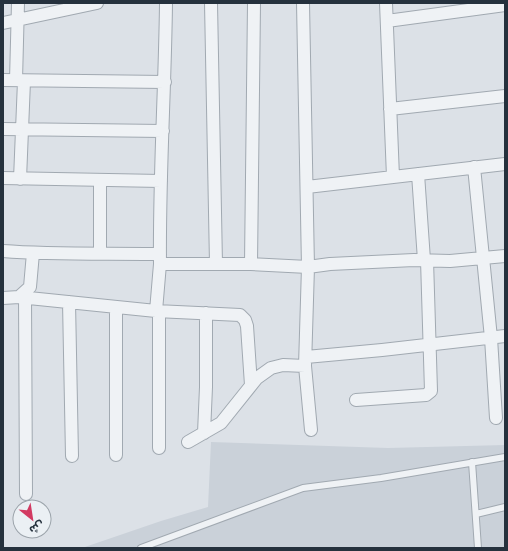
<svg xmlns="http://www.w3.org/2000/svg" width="508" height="551" viewBox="0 0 508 551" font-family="'PT Sans','Noto Sans Arabic',sans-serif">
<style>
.built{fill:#cad1d9}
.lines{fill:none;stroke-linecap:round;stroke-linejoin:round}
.lane-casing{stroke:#a1a9b1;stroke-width:8}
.street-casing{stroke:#a1a9b1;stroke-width:14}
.lane{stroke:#eff2f5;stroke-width:6}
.street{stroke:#eff2f5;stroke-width:12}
</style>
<rect width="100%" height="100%" fill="#dce1e7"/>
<path class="built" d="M211,442L388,448L505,445V548H82L161,521L208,507Z"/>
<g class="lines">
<g class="lane-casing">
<path id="lane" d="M472,462L478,548
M476,514L505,507
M141,548L303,488L381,478L505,457"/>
</g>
<g class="street-casing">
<path id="street" d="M166,3C165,90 159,177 160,264H251L308,267L330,264L414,260L450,261L505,256
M211,3L216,264
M303,3L308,267L305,366L311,430
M386,3L393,177
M387,21L505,5
M3,23L97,3
M3,80L165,82
M16,80L18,3
M390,109L505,96
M3,129L163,131
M474,167L491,338L496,418
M418,174L424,260
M3,178L161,181
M20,179L24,81
M307,187L505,164
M3,251C55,255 108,253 160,254
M100,252V180
M251,264L254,3
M19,297L156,311L240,315L245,320L247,326L251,385
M25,297L26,494
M3,298L19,297L30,287L33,253
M69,302L72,456
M156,311L160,264
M159,311V448
M306,357L382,350L505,336
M356,400L426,395L431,391L427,260
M204,433L206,387V313
M188,442L221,423L257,378L271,368L283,365L305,366
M116,455V307"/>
</g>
<use href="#lane" class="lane"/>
<use href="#street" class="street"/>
</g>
<rect width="508" height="551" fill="none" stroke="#25313d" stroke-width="8"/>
<g transform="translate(32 519) rotate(150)"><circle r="19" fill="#ebf0f4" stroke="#9ca4ab"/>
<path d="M0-3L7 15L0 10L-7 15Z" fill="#d23a62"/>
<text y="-6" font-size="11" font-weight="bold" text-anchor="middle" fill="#25313d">ش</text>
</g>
</svg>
